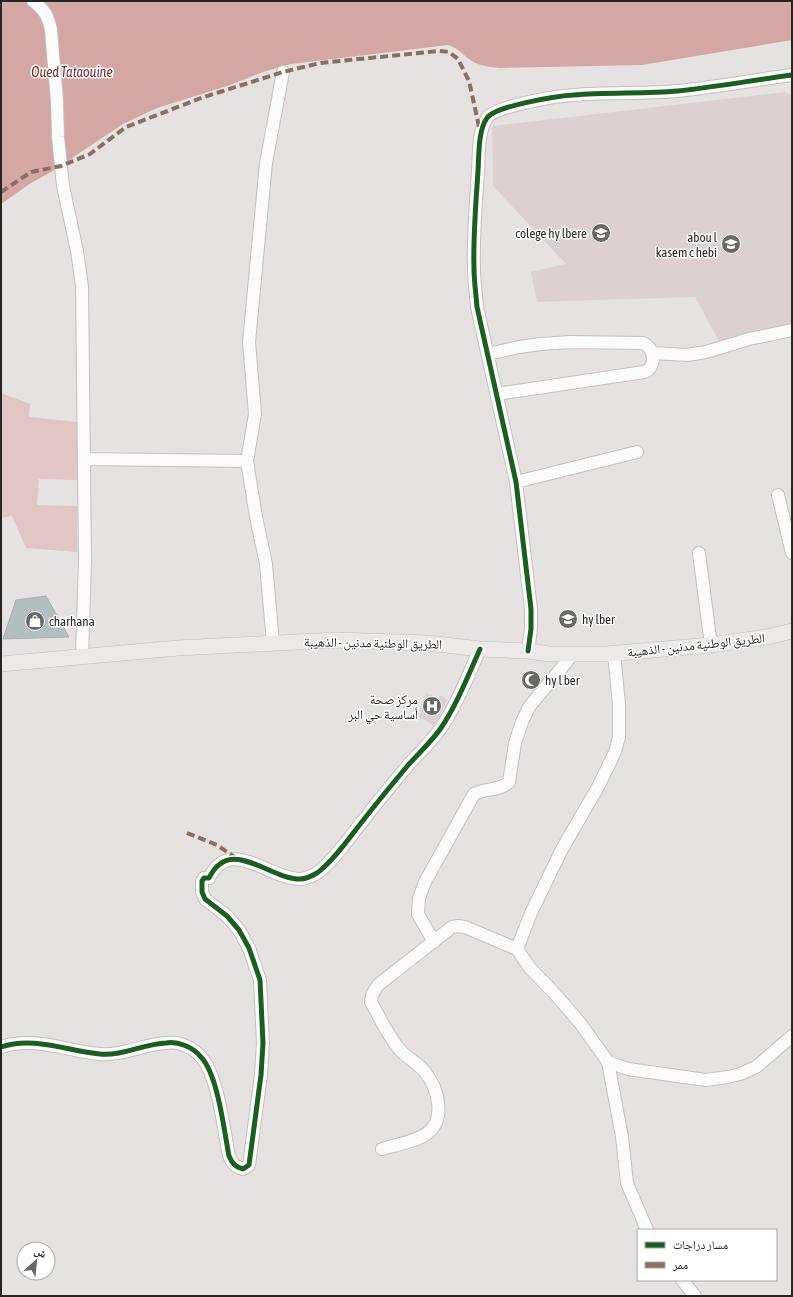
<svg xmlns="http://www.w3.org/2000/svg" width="793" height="1297" viewBox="0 0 793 1297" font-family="'Asap Condensed','Noto Naskh Arabic',sans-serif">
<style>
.built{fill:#dcd1d0}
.green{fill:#e1c6c5}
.water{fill:#d4a6a4}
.building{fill:#b3bfbe;stroke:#aeaeae}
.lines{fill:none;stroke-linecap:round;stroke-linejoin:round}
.minor-casing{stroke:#c3c0c0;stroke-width:14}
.major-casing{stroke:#bfbdbd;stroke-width:16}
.minor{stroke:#fbfbfb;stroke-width:12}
.major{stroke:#eee9e9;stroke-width:15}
.quiet{stroke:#8d6e63;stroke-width:4;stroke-dasharray:8 4;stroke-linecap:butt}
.cycleway-casing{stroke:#fff;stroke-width:8}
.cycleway{stroke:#1b5e20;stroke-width:5}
.labels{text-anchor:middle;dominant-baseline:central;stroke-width:3;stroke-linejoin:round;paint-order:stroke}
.poi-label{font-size:13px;fill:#282525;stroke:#fff;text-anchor:end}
.street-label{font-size:13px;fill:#282525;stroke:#fff}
.water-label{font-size:14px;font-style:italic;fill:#762a2c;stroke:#fff}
</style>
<rect width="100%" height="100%" fill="#e6e2e2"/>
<path class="built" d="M785,92L792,95V326L720,343L695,297L537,302L531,272L566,264L493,186L492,126Z
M426,693L433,695L432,698L438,699L441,695L447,700L438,719L433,725L417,716V713L423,714V713L419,710L424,701L427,703L429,700L424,697Z"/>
<path class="green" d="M1,393L30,404L29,417L77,422V480L39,479L37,505L77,506V552L26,548L12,516L1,518Z"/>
<path class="water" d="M1,1H792V40L642,65L499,68C490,67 480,66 472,61C462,55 460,49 448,45L291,64L263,72L230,85L157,108L123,124L51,172L31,183L1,204Z"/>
<path class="building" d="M46,596L69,637L3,639L16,600Z"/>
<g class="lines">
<g class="minor-casing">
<path id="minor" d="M33,1C45,10 48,16 51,30L57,101L58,137L63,186L77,251L82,286L85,560L82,656
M652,353L687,355L706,352L749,339L792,330
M488,354L519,347L541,344L570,342L643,343C655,348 657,368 644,372L497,394
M84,459L247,461
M516,482L637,452
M778,495L792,553
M699,553L711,645
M273,643L266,564L256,517L247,461L255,414L249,342L266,163L283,72
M528,651L531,629V609L516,482L477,307C476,294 474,281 474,268C473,235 476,203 478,171C479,156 478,130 487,118C495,106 557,96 573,95C608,92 643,94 678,91C716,87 754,80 792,75
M614,654L619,704V737L615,752L598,787L562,849L531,913L517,949L530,968L556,995L580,1023L608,1062L622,1137L627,1183L647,1230
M434,942L418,914L419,898L425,882L474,794C485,788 500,791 509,782L515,743L522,722L529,707L573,654
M1,1047C34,1036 67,1051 100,1054C123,1056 143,1044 166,1043C178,1041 193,1047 201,1057C218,1075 224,1131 229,1156C232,1163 235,1167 243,1169L249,1165L261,1075L263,1043L260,980L249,948L239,930L227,916L205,899L202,892V881L204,878H209C230,835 268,879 300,879C306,879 312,876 317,873C333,862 352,834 365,818C379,800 394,782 409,764C419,753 432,741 441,728C457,704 468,676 480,649
M608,1062L628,1069L706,1080L728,1077L740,1074L756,1067L792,1036
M382,1149C409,1141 443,1139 438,1103C437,1091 432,1081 425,1072C418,1063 407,1058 400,1050C388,1036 380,1018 371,1002L372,995L378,985L452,927L458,926L465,927L517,949
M682,1280L695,1296"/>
</g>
<g class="major-casing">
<path id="major" d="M1,664L178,648L336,640L428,643L480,649L528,651L550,654H607L711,645L767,637L792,631"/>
</g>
<use href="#minor" class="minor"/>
<use href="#major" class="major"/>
<path class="quiet" d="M1,192L31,172L61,166L90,154L126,127L201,98L283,72L320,63L439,51L449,52L458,59L469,81L480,131
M187,833L217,845L236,858"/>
<g class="cycleway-casing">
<path id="cycleway" d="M528,651L531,629V609L516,482L477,307C476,294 474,281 474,268C473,235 476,203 478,171C479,156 478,130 487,118C495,106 557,96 573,95C608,92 643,94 678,91C716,87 754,80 792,75
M1,1047C34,1036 67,1051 100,1054C123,1056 143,1044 166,1043C178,1041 193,1047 201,1057C218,1075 224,1131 229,1156C232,1163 235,1167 243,1169L249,1165L261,1075L263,1043L260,980L249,948L239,930L227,916L205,899L202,892V881L204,878H209C230,835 268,879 300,879C306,879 312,876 317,873C333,862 352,834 365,818C379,800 394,782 409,764C419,753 432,741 441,728C457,704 468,676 480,649"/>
</g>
<use href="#cycleway" class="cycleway"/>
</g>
<defs>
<g id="university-disc" transform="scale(1)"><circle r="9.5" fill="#6a6767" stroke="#fff"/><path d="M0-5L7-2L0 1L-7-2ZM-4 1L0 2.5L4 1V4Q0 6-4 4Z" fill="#fff"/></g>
<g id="school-disc" transform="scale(1)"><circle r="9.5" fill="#6a6767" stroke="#fff"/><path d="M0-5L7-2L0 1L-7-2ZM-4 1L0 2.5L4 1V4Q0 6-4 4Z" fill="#fff"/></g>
<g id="shop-disc" transform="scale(1)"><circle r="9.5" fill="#6a6767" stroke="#fff"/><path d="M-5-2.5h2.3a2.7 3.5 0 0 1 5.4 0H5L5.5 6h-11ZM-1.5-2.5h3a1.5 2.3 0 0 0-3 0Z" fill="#fff"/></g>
<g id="mosque-disc" transform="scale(1)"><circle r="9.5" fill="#6a6767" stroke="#fff"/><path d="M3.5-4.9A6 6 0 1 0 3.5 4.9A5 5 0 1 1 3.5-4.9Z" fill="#fff"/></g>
<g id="hospital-disc" transform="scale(1)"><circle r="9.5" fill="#6a6767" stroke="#fff"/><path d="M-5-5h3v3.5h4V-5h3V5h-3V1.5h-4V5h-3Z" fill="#fff"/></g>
</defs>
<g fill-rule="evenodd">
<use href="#university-disc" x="601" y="233"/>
<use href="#university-disc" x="731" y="244"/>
<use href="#school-disc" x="568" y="619"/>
<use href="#shop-disc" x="35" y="621"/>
<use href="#mosque-disc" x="531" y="680"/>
<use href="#hospital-disc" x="432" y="706"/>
</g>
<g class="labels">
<g class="poi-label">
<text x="587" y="233">colege hy lbere</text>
<text x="717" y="237">abou l<tspan x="717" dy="15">kasem c hebi</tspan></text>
<text x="582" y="619" text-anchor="start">hy lber</text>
<text x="49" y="621" text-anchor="start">charhana</text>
<text x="545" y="680" text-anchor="start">hy l ber</text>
<text x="418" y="699">مركز صحة<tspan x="418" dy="15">أساسية حي البر</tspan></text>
</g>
<g class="street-label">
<text transform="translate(373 643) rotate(1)">الطريق الوطنية مدنين - الذهيبة</text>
<text transform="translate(696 645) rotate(-6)">الطريق الوطنية مدنين - الذهيبة</text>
</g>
<g class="water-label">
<text x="72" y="72">Oued Tataouine</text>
</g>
</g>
<rect width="793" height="1297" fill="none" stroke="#282525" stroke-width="4"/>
<rect x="637" y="1229" width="140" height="52" fill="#ffffff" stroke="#a9a8a8"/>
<rect x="645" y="1242" width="20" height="6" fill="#1b5e20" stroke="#a9a8a8"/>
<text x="673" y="1249" font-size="12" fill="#282525">مسار دراجات</text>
<rect x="645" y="1262" width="20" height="6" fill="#8d6e63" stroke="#a9a8a8"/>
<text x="673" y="1269" font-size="12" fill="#282525">ممر</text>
<g transform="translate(36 1261) rotate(27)"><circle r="19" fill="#ffffff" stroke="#a9a8a8"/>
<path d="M0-3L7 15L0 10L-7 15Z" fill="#6a6767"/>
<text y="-6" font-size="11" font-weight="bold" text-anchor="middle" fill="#282525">ش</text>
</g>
</svg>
